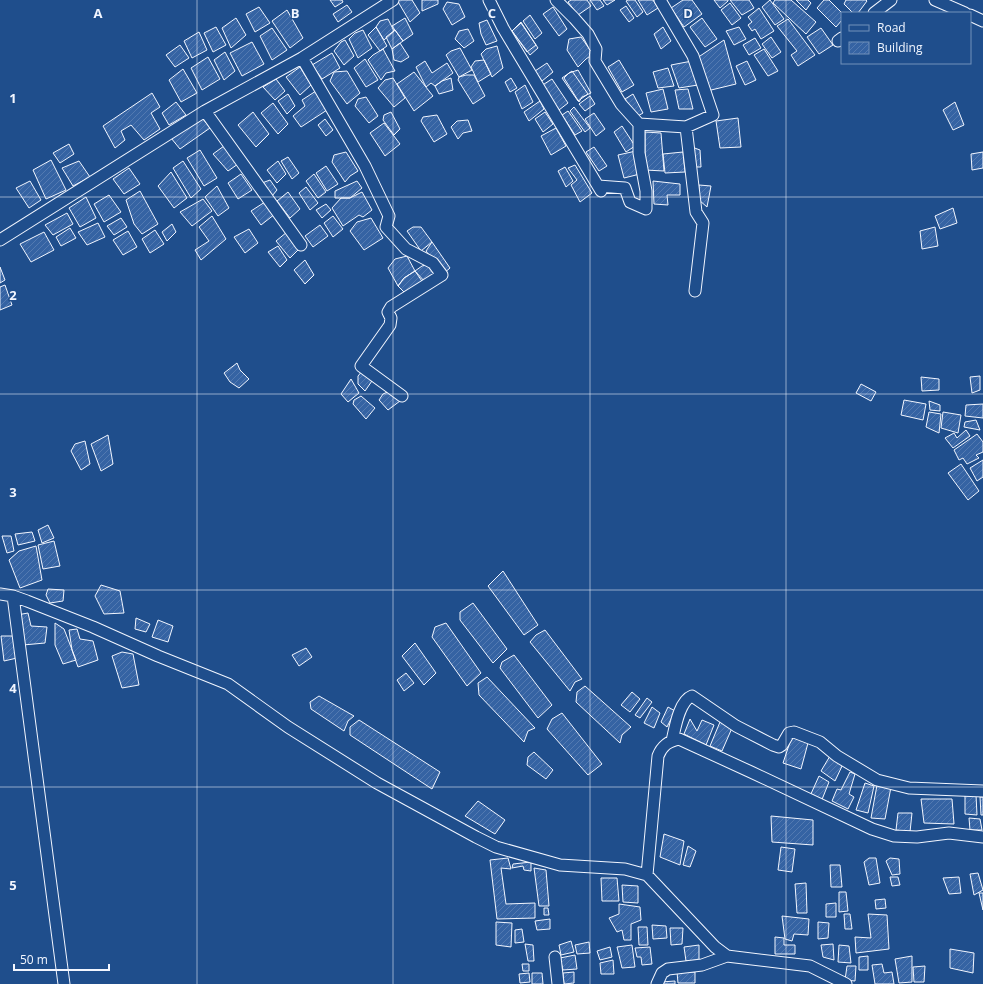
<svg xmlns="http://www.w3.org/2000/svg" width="983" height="984" viewBox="0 0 983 984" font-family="'Open Sans',sans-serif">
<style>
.building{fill:url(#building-hatch);stroke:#f2f6ff}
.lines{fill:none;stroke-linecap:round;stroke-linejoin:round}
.minor-casing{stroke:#f2f6ff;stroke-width:13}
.minor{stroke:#1f4e8c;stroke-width:11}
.grid{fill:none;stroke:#f2f6ff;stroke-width:1;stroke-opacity:0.55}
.grid-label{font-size:13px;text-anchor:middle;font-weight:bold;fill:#f2f6ff;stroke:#1f4e8c;stroke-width:3;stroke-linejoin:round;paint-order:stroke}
</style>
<defs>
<pattern id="building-hatch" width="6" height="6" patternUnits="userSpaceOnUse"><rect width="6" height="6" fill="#3563a3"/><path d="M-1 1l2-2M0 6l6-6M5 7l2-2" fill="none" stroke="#537ab1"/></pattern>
</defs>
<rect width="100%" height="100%" fill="#1f4e8c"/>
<path class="building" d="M330,0H342L343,2L335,7Z
M397,0H412L420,13L410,22Z
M422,0H438V4L422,11Z
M571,0H587L591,6L578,15L568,2Z
M590,0H600L604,6L597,10Z
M603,0H615L607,5Z
M628,0H635L643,12L637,17L626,1Z
M638,0H653L658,8L647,15Z
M683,0H692L702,14L684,27L671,8Z
M714,0H728V1L720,8Z
M730,0H749L754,8L742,15Z
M770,0L784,19L775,25L762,7Z
M775,0H791L816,22L806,34L773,3Z
M796,0H808L811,3L806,10Z
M824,0H829L842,13V20L836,27L817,8Z
M846,0H866L867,1L858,13H853L844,4Z
M447,2L459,4L465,17L452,25L443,9Z
M730,3L741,18L732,25L721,10Z
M347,5L352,12L338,22L333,14Z
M626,6L634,18L629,22L620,10Z
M259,7L270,23L255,32L246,14Z
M553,7L567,29L559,36L543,14Z
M759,8L774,31L761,39L755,29L752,31L748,25L752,22L748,17Z
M287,10L303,38L290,48L272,21Z
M530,15L542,33L535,39L523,21Z
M236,18L246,35L231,48L222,28Z
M405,18L413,34L403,41L392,26Z
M702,18L717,39L705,47L690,27Z
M388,19L394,31L384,40L376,27L380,21Z
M788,19L815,55L798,66L791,55L797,51L777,26Z
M487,20L497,41L486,45L481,34L479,23Z
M521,22L538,48L530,55L512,31Z
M521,23L536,45L527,52L512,31Z
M216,27L226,45L213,52L204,33Z
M376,27L387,46L380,51L368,35Z
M663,27L671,41L661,49L654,34Z
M739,27L746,39L734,45L726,31Z
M272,28L287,50L272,60L260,36Z
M821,28L833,45L819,54L807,37Z
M468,29L474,41L464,48L455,39L459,31Z
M363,30L372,48L358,58L349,39L355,33Z
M395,30L403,41L392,49L386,37Z
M199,32L207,50L192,58L184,41Z
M581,37L593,54L586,59L578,67L567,50L569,39Z
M771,37L781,52L772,58L762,44Z
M755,38L761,48L749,55L743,45Z
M345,40L354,56L344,65L334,51L341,42Z
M724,40L736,84L707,91L697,58Z
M252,42L264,64L242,76L230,53Z
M400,43L409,57L401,62L394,60L392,49Z
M180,45L189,58L175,67L166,55Z
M497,46L503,68L492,77L481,54L486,49Z
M460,48L472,70L459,77L446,55L451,51Z
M383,49L395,71L386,73L381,80L368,60L373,55Z
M764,49L778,71L768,76L754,55Z
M225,52L235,71L224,80L214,60Z
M332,53L340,68L322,79L312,65Z
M208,57L220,79L202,90L191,68Z
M365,59L378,80L366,87L354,68Z
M484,60L491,74L478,82L471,67L475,61Z
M619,60L634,85L622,92L608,67Z
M425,61L432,73L447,63L453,73L435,86L431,83L426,87L416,67Z
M692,61L698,85L679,88L671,65Z
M747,61L756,80L745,85L736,66Z
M547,63L553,72L542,81L535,71Z
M300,67L311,85L300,95L286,77Z
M668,68L674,86L658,88L653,72Z
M183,69L197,93L181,102L169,80Z
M578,70L591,93L582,97L579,102L564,78L569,73Z
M347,71L360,93L347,104L330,81L334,72Z
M572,71L588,94L578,101L562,78Z
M414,72L433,96L414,111L397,84Z
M466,75H474L485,96L473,104L458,80L459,77Z
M393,78L405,98L394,107L378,88L385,80Z
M451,78L453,90L439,94L435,86L442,81Z
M511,78L517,88L510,92L505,82Z
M276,79L285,91L275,100L263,87Z
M552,79L568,103L559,110L541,86Z
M525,85L533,102L522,109L515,92Z
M663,89L668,109L651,112L646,93Z
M688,89L693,109H679L675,90Z
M316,91L327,110L301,127L293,116L305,106L302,100Z
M152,93L160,107L151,113L160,129L144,140L131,125L121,131L125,140L115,148L103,126Z
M288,94L295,106L287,114L278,101Z
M633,94L643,113L636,117L625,99Z
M590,96L595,104L585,111L579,104Z
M366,97L378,116L369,123L355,106L358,99Z
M540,101L544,109L529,121L524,112Z
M176,102L186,115L169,125L162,113Z
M955,102L964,125L953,130L943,110Z
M273,103L288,124L278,134L261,113Z
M574,107L590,128L585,132L570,111Z
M568,111L582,131L575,135L562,115Z
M253,112L269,134L256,147L238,125Z
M391,112L400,129L394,135L383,120L384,115Z
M545,112L553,124L543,132L535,119Z
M594,113L605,129L596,136L585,119Z
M437,115L447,134L434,142L421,121L423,117Z
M738,118L741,147L720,148L716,121Z
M203,119L210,128L180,149L171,138Z
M325,119L333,130L326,136L318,125Z
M468,120L472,131L463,133L458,139L451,127L457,121Z
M384,123L400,144L385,156L370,133Z
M622,126L635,146L626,152L614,132Z
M556,128L566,146L551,155L541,136Z
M645,132L661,133L664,171L645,170Z
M69,144L74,154L60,163L53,153Z
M224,146L238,164L228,171L213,154Z
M594,147L607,166L599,171L586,152Z
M692,147L700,150L701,167H694Z
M200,150L217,178L204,186L187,158Z
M636,151L640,174L624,178L618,155Z
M346,152L358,171L350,176L345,182L332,162L334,155Z
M683,152L685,172L665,173L663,154Z
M983,152V168L972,170L971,154Z
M288,157L299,173L292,179L281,161Z
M51,160L66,190L46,199L33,170Z
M79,161L90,177L73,186L62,168Z
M183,161L201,189L191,198L173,168Z
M278,161L286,174L277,183L267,170Z
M575,165L592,193L580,202L571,185L577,180L568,168Z
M326,166L338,184L327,191L316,173Z
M565,167L573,181L566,187L558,171Z
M129,168L140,184L124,194L113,179Z
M171,172L187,198L174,208L158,186Z
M241,174L252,190L238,199L228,183Z
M314,174L326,192L318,198L306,181Z
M270,180L277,190L272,196L262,183Z
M30,181L41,200L29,208L16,188Z
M357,181L362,188L350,198H335V191Z
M653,181L680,184V195H667L668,205L654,204Z
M699,185L711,186L707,207L699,200Z
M217,186L229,208L218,216L205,197Z
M306,187L318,203L310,210L299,193Z
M140,191L158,224L142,234L134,224L126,200Z
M288,192L300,209L290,218L277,201Z
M362,192L372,210L363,217L359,215L343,226L332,208L341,198H350Z
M109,195L121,212L104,222L94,204Z
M86,197L96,218L80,227L69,208Z
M203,199L212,211L192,226L180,212Z
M265,202L275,214L261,225L251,211Z
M326,204L331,210L322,218L316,210Z
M953,208L957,223L940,229L935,216Z
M67,213L73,224L53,235L45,225Z
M212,216L226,239L201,260L195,250L209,241L199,227Z
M333,216L343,229L333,237L324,223Z
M121,218L127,227L114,235L107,226Z
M371,218L383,238L364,250L350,231L357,222Z
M98,223L105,237L87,245L78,232Z
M172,224L176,232L167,241L162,232Z
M320,225L328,236L313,247L305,236Z
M413,227H421L432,242L421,251L407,231Z
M935,227L938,246L922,249L920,231Z
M70,228L76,238L61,246L56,237Z
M249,229L258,243L245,253L234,237Z
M155,230L164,244L150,253L142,239Z
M128,231L137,247L123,255L113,240Z
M44,232L54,250L31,262L20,244Z
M287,232L299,249L290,258L276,241Z
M432,242L450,268L443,274L426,251Z
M278,246L287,260L280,267L268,252Z
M407,256L415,271L404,278L398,286L388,268L395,259Z
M305,260L314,275L305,284L294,270Z
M429,264L438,277L426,283L415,271L422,266Z
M0,267L5,280L0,283Z
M415,271L424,284L406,294L398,286L404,278Z
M5,285L12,305L0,310V287Z
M237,363L240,370L249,379L239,388L230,382L224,373Z
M363,370L374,378L365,391L358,384V376Z
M980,376V390L972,393L970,377Z
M921,377L939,379V390L922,391Z
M351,379L359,393L348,402L341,394Z
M861,384L876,392L871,401L856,393Z
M392,390L400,401L388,410L379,400L383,394Z
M361,396L375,408L366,419L353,404L354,400Z
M904,400L926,404L923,420L901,415Z
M929,401L940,405V411L930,410Z
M983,404V418L965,416L966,405Z
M929,412L941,414L939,433L926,427Z
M943,412L961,415L958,433L941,428Z
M976,420L980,430L964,427L965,422Z
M966,430L970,436L953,448L945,438L954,433L957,438Z
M977,434L983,442V452L976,455L979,458L967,464L963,458L959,460L954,450Z
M108,435L113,464L101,471L91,444Z
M85,441L90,464L81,470L71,451L75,444Z
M983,460V477L977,481L970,468Z
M961,464L979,491L968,500L948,473Z
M48,525L54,538L42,543L38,530Z
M32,532L35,541L18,545L15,534Z
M2,536H11L14,551L7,553Z
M54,541L60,566L43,569L38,545Z
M36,546L42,580L20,588L9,560L19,551Z
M503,571L538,625L524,635L488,586Z
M101,585L120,591L124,613L104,614L95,596Z
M48,589L64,590L63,601L50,603L46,595Z
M473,603L507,649L493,663L460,620V612Z
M28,613L31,626L47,627L45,643L23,645L17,615Z
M136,618L150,624L146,632L135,629Z
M158,620L173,626L168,642L152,637Z
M55,623L64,629L76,660L63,664L55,645Z
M446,623L481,673L467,686L432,637L435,627Z
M77,629L80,639L93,641L98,660L78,667L72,650L69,630Z
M545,630L582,679L575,682L570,691L530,642L536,635Z
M1,636H13L17,658L4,661Z
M415,643L436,673L424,685L402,656Z
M306,648L312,657L299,666L292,655Z
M122,652L133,654L139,685L122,688L112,656Z
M514,655L552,705L538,718L500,668L502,662Z
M406,673L414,683L404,691L397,680Z
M487,677L535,728L528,731L524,742L479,695L478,683Z
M585,686L631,727L622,735L620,743L576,702L577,692Z
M632,692L640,699L630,712L621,705Z
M319,696L354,716L348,721L344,731L311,709L310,702Z
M647,698L652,702L640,718L635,715Z
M652,707L660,713L654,728L644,723Z
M668,707L675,711L667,727L661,722Z
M562,713L602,764L588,775L547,729L552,719Z
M690,719L697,731L702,720L714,725L706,745L684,734Z
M359,720L440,772L432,789L350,735V727Z
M720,722L732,728L722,751L710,746Z
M792,736L808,743L801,769L783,763Z
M534,752L553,770L546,779L527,765L528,757Z
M830,756L843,764L835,781L821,771Z
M850,772L855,774L849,794L854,797L848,809L832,801L837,789L841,790Z
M819,776L829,782L821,802L810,796Z
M865,783L874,786L868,813L856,810Z
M877,785L891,787L885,819L871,818Z
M965,795H976L977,815L965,814Z
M980,797H983V815H981Z
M921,799H952L954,824L924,823Z
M478,801L505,820L495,834L465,816Z
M898,813H912L910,832L896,830Z
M771,816L813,820V845L772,842Z
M969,818L980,819L982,830H970Z
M664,834L684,841L680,865L660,857Z
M688,846L696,851L690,867L683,865Z
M781,847L795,849L792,872L778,870Z
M508,858L511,869L501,868L506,904L535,903V918L497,919L490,860Z
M869,858H876L880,883L869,885L864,862Z
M890,858L899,859L900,874L892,875L886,861Z
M531,862V871L524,870L523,866L512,868L513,864Z
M830,865H840L842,887H831Z
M534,868L546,870L549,906H539Z
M978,873L983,890L974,895L970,874Z
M890,877H898L900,885L892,886Z
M959,877L961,893L949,894L943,878Z
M601,878H617L619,901H602Z
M806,883L807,913H797L795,884Z
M622,885L638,886V903L623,902Z
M839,892H846L848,911L839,912Z
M979,893H983V910Z
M885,899L886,908L876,909L875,900Z
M836,903V917H826V904Z
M619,904L640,907L641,920L631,924V940H624L622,930L617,932L609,918L619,914Z
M544,908H548L549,915H544Z
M844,914H850L852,929H845Z
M868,914L887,915L889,949L856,953L855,937L871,938Z
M782,916L809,919L808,935L794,934L792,941L785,939Z
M550,919V929L537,930L535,921Z
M496,922L512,923L511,947L496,945Z
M818,922L829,923L828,938L818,939Z
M652,925L666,926L667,938L653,939Z
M638,927H647L648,945H639Z
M670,928H683L682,944L671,945Z
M522,929L524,942L515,943V930Z
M775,937L784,938V945H795V954H775Z
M571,941L574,952L561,955L559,945Z
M589,942L590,953L577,954L575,945Z
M525,944L533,945L534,961H528Z
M833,944L834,960L823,957L821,945Z
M632,945L635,967L622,968L617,947Z
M699,945V960L686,961L684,947Z
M839,945L849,946L851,963L838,962Z
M610,947L612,957L600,960L597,951Z
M650,947L652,964L642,965L641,957H637L635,948Z
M950,949L974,953L973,973L950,968Z
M575,955L577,969L563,970L560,958Z
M868,956V970H859V957Z
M912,956V982L899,983L895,959Z
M613,960L614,974H601L600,963Z
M522,964H529V971H523Z
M882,964L884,973L892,972L894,984H875L872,965Z
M847,966H856L855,981L845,980Z
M925,966L924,982H914L913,967Z
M574,972V983L564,984L563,973Z
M677,972H695V983H678Z
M529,973L530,982L520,983L519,974Z
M532,973H542L543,984H532Z
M675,981V984H661V982Z"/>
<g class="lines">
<g class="minor-casing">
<path id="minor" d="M489,0L503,28L601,191
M556,0L574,18L588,34L596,49L595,61L621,104L639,124V153L646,191V209L630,202L625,188L598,186
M660,0L693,56L713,115L686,127
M935,0L965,13
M874,13L891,0
M970,15L983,21
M838,41L842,38
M302,58L365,166L389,216L386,227L406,249L433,263L442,275L391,307L388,312L391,318L390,325L361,366L402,396
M205,111L301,245
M639,124L686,127L696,212L703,223L695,291
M0,240L205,111L302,58L393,0
M0,594L13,596L27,601L93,627L158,656L228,684L288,727L377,783L476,837L496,847L560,865L625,869L647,875L715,947L727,956L810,966L846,984
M13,596L64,984
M672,741C675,728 679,701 692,696L736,726L773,745L779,747L782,745L789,733L794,732L820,742L837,756L877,780L909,788L983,791
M647,875L658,756C662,746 668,741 679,739L751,772L872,829L894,836L917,837L949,833L983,837
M555,957L558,984
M657,984L662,973L668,969L702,965L727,956"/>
</g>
<use href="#minor" class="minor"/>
</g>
<path class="grid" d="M197,0V984M393,0V984M590,0V984M786,0V984M0,197H983M0,394H983M0,590H983M0,787H983"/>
<g class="grid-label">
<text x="98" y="18">A</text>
<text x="295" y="18">B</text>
<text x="492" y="18">C</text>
<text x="688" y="18">D</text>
<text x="13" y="103">1</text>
<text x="13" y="300">2</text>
<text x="13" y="497">3</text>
<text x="13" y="693">4</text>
<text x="13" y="890">5</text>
</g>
<rect x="841" y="12" width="130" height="52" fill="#1f4e8c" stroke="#7391ba"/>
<rect x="849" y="25" width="20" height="6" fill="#1f4e8c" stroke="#7391ba"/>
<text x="877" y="32" font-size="12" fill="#f2f6ff">Road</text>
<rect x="849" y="42" width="20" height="12" fill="url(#building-hatch)" stroke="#7391ba"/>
<text x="877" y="52" font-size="12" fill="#f2f6ff">Building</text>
<path d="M14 964v6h95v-6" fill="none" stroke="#f2f6ff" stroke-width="2"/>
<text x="20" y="964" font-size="12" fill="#f2f6ff" stroke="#1f4e8c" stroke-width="3" paint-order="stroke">50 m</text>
</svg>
